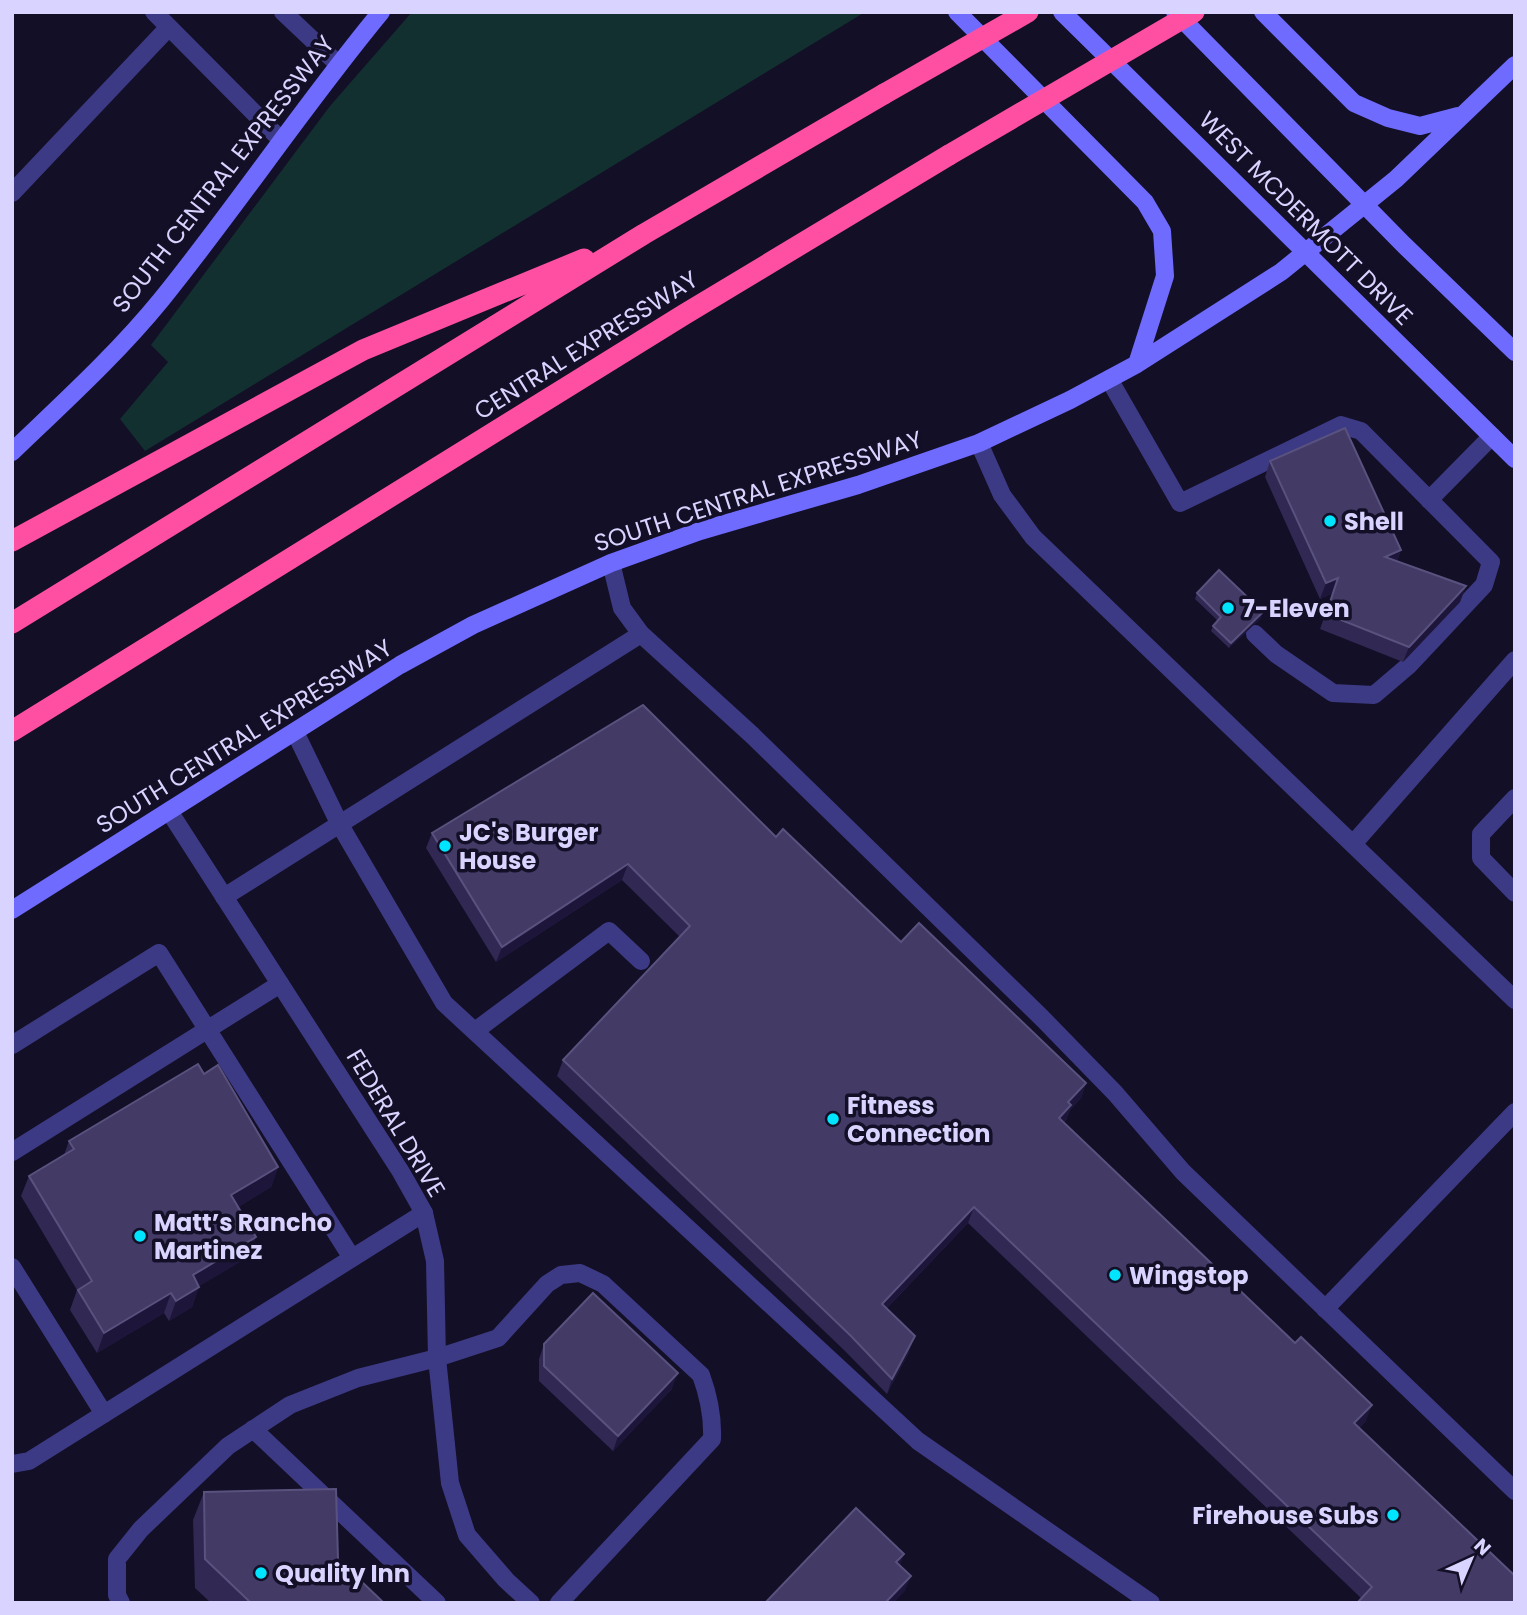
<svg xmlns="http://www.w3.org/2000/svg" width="1527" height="1615" viewBox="0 0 1527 1615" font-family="Poppins,sans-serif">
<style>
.green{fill:#12302f}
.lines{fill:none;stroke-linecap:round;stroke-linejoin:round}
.lane{stroke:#3d3a85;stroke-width:18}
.street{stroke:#3d3a85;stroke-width:18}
.secondary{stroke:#6f6bff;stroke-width:18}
.highway{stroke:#ff4fa3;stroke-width:21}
.highway-bridge{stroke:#ff4fa3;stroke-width:21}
.wall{fill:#312854}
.shaded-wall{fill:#1d163a}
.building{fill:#433a66;stroke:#5a527e;stroke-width:2}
.poi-dot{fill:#00e5ff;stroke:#130f26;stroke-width:2.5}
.labels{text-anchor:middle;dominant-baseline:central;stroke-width:7;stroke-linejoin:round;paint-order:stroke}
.street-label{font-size:24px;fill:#d9d4ff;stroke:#130f26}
.poi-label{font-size:24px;font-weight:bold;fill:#d9d4ff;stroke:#130f26;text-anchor:start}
</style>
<rect width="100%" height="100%" fill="#130f26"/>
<path class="green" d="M412,12H865L145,451L120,419L168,362L151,345L330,106Z"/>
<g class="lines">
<path class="lane" d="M154,12L281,140
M283,12L338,64
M12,193L169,27
M1109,379L1180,503L1341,425L1361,431L1491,562L1484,585L1408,666L1374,695L1333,693L1276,654L1255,634
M979,443L1002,495L1033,537L1515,1000
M1429,500L1492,436
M611,563L622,608L641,634L752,735L1042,1018L1115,1093L1183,1172L1515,1491
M295,732L340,825L444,1003L918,1441L1151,1603
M1515,798L1481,834V858L1515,893
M1353,844L1515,660
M224,897L641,634
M475,1031L609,931L641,961
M12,1045L159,953L352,1258
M12,1152L280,984
M12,1267L104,1414
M1325,1309L1515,1112
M253,1429L437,1603
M12,1464L29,1461L424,1213
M121,1603L117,1595V1559L141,1529L228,1446L290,1405L358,1378L437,1358L498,1338L547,1284L561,1275L580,1273L603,1284L701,1375C709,1397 713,1416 712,1439L559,1603"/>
<path class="street" d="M169,811L401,1172L424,1213L435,1261L437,1358L450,1483L467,1535L506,1580L531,1603"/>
<path class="secondary" d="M957,12L1145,202L1162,231L1165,276L1137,364
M1062,12L1515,459
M1175,12L1404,245L1515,352
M1263,12L1354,103L1388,118L1420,126L1458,116
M12,452C63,403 117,354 161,300C237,206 304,105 381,12
M12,910L400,665L473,625L611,563L700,531L858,485L979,443L1070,400L1137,364L1281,272L1396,179L1515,65"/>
<path class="highway" d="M12,541L363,350L584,259
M12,623L644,234L884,94
M12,731L685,314L949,155"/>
<path class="highway-bridge" d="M884,94L1028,12
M949,155L1194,12"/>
</g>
<path class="wall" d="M1270,461L1401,550L1397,561L1466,586L1460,602L1403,662L1320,629L1333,593L1320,599L1265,477Z
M1197,593L1261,618L1229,648L1211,631L1213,626L1218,621L1195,599Z
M432,833L776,837L901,942L1086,1083L1081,1098L1070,1110L1066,1120L1064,1123L1366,1421L1359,1428L1515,1576L1361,1598L968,1223L887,1308L909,1352L887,1394L845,1351L557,1076L563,1060L680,937L622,880L496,962L426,848Z
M204,1074L278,1167L271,1187L238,1207L256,1237L248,1257L199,1286L192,1307L169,1321L164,1313L97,1353L70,1310L77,1290L21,1196L29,1176L64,1155L69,1141Z
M544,1344L672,1389L613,1451L539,1381V1359Z
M204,1492L338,1559L384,1603H211L195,1588L193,1520Z"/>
<path class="shaded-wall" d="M1401,550L1395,565L1385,557Z
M1338,578L1333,593L1320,599L1326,583Z
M1466,586L1460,602L1403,662L1409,647Z
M1263,612L1261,618L1229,648L1231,643Z
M628,864L622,880L496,962L502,947Z
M1086,1083L1081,1098L1070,1110L1066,1120L1054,1134L1059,1118L1068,1102Z
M278,1167L271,1187L224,1215L231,1195Z
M974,1207L968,1223L876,1319L882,1304Z
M256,1237L248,1257L185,1295L193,1275Z
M199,1287L192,1307L169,1321L176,1301Z
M171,1293L164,1313L97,1353L104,1333Z
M915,1336L909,1352L887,1394L892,1379Z
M678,1373L672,1389L613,1451L618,1436Z
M1372,1405L1366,1421L1348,1439L1354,1423Z
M904,1554L899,1570L896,1562Z
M911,1576L905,1591L894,1603H885Z"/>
<path class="building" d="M1345,428L1401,550L1385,557L1466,586L1409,647L1326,614L1338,578L1326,583L1270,461Z
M1219,570L1263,612L1231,643L1213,626L1221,617L1197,593Z
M643,705L776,837L783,829L901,942L919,923L1086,1083L1068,1102L1071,1105L1059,1118L1295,1343L1301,1337L1372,1405L1354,1423L1515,1576L1514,1603H1357L1372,1587L974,1207L882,1304L915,1336L892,1379L851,1336L563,1060L690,926L628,864L502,947L432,833Z
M198,1064L204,1074L218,1065L278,1167L231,1195L256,1237L193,1275L199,1287L176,1301L171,1293L104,1333L78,1290L92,1281L29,1176L74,1149L69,1141Z
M593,1293L678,1373L618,1436L544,1366V1344Z
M336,1489L338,1559L384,1603H251L205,1559L204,1492Z
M856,1508L904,1554L896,1562L911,1576L885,1603H765Z"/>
<g class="poi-dot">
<circle cx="1330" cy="521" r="7"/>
<circle cx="1228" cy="608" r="7"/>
<circle cx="445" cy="846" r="7"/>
<circle cx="833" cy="1119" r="7"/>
<circle cx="140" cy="1236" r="7"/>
<circle cx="1115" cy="1275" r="7"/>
<circle cx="1393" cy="1515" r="7"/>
<circle cx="261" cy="1573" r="7"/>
</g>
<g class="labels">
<g class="street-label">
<text transform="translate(223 174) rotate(-52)">SOUTH CENTRAL EXPRESSWAY</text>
<text transform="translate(1306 218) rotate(45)">WEST MCDERMOTT DRIVE</text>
<text transform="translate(586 345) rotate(-32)">CENTRAL EXPRESSWAY</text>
<text transform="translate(758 491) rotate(-18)">SOUTH CENTRAL EXPRESSWAY</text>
<text transform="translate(244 736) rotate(-32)">SOUTH CENTRAL EXPRESSWAY</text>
<text transform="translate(396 1123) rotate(59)">FEDERAL DRIVE</text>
</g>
<g class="poi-label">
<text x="1344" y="521">Shell</text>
<text x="1242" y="608">7-Eleven</text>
<text x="459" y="832">JC's Burger<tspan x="459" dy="28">House</tspan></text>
<text x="847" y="1105">Fitness<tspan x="847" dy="28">Connection</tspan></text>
<text x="154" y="1222">Matt’s Rancho<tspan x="154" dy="28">Martinez</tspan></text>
<text x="1129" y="1275">Wingstop</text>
<text x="1379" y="1515" text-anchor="end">Firehouse Subs</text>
<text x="275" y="1573">Quality Inn</text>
</g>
</g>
<rect width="1527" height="1615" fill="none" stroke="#d9d4ff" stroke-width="28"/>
<g transform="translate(1471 1559) rotate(44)" stroke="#130f26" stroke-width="5" paint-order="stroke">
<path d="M0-5L12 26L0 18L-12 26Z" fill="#d9d4ff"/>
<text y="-10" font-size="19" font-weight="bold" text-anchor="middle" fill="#d9d4ff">N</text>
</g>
</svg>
